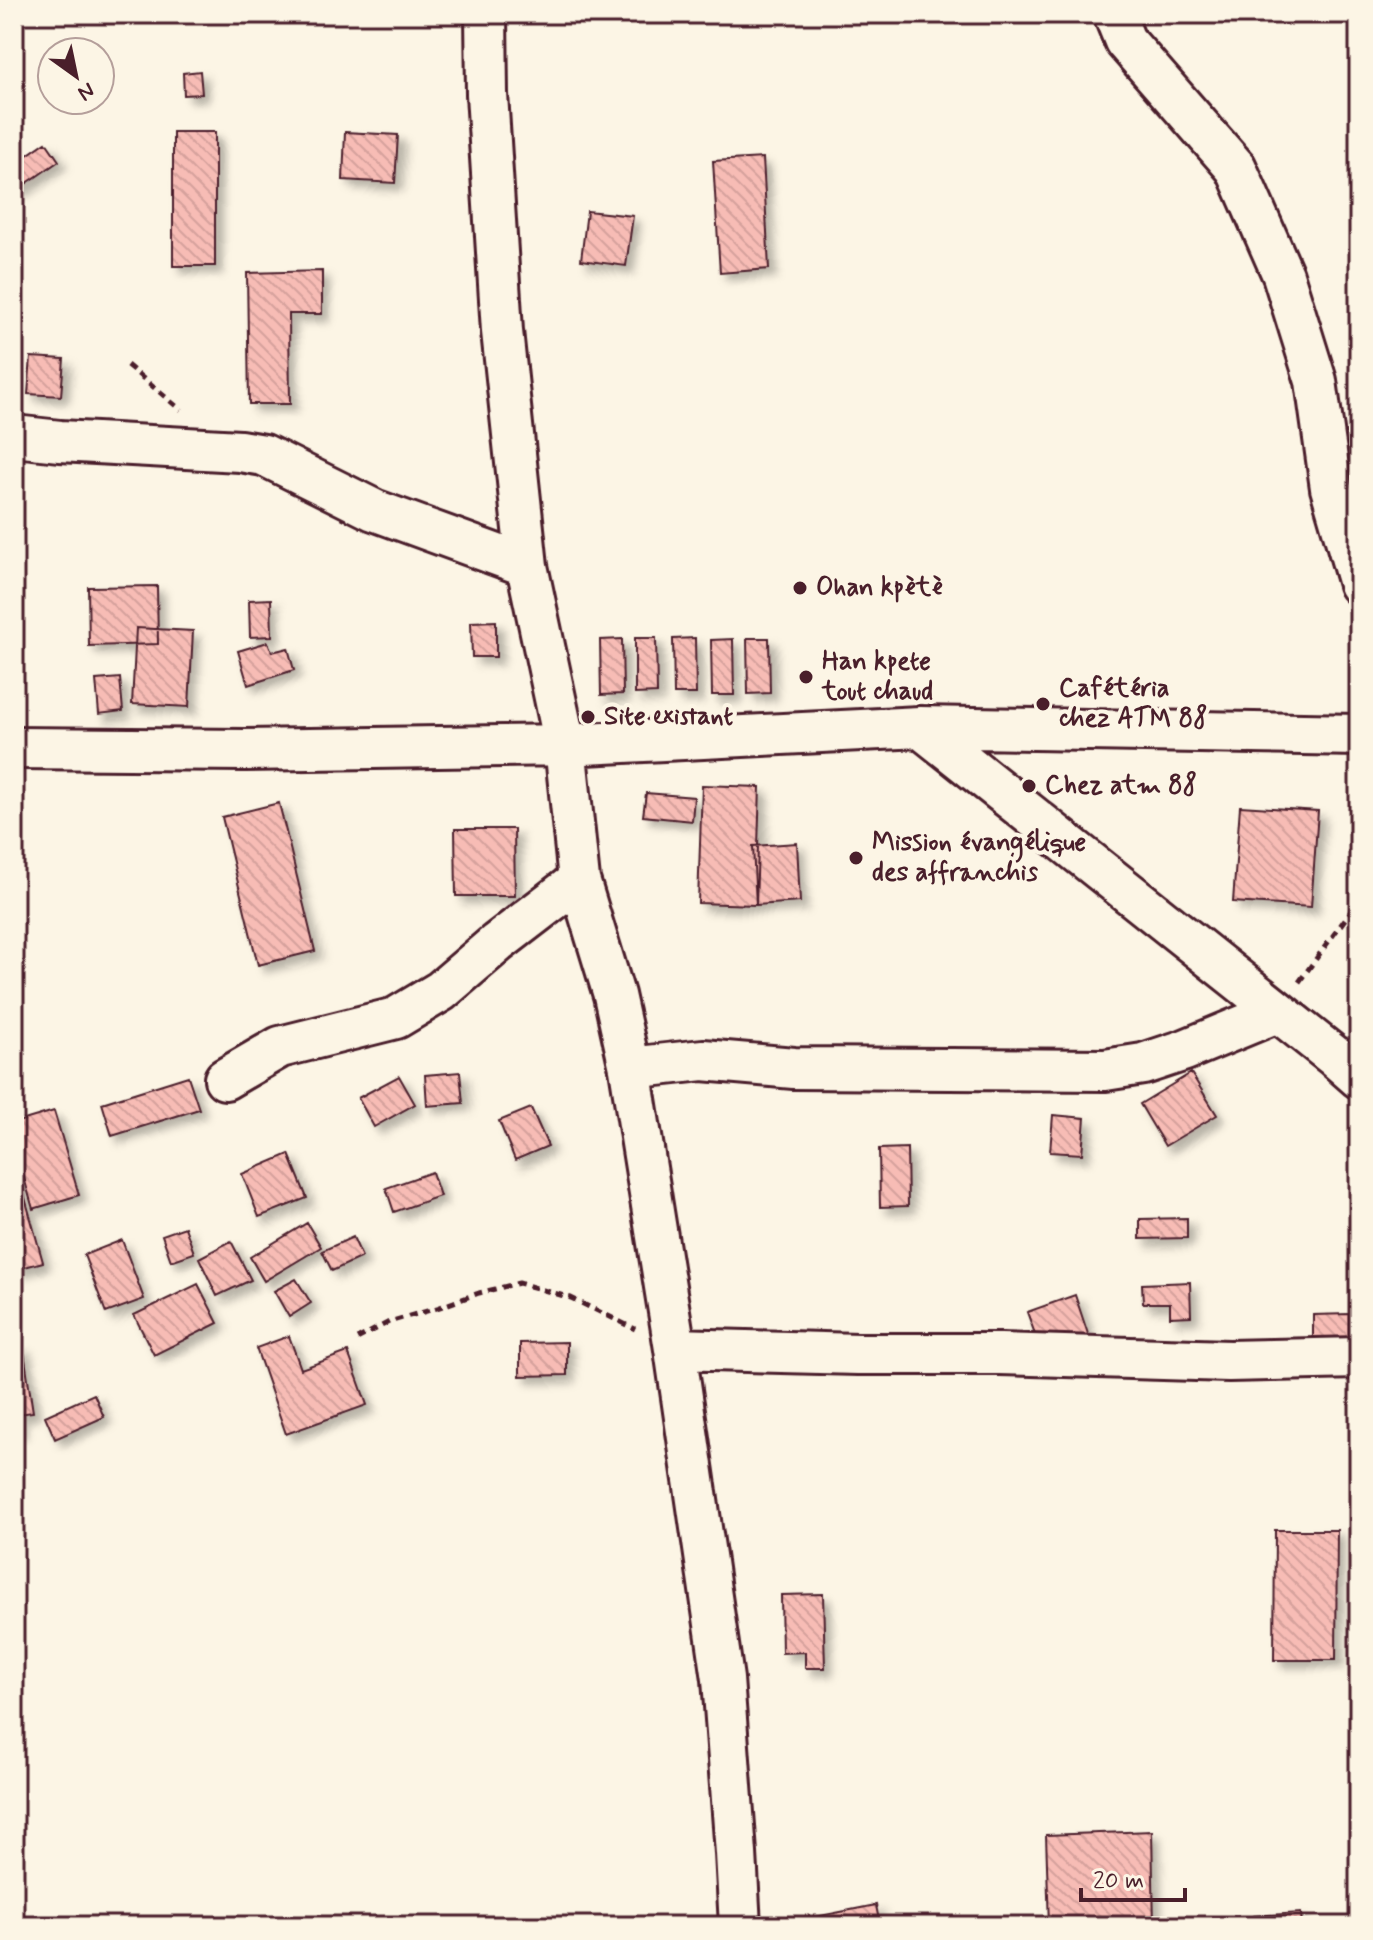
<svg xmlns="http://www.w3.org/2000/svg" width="1373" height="1940" viewBox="0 0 1373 1940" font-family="Mynerve,sans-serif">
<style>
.building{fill:url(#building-back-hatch);stroke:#4a1f2b;stroke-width:2;filter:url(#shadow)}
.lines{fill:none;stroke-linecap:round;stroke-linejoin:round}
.street-casing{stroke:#4a1f2b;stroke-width:46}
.path{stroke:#4a1f2b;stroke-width:5;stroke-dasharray:8 6;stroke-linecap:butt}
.street{stroke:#fcf5e5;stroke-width:40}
.poi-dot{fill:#4a1f2b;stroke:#fcf5e5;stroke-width:3}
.labels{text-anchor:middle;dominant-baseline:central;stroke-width:8;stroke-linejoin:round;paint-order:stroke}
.poi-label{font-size:26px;font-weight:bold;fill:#4a1f2b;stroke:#fcf5e5;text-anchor:start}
</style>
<defs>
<pattern id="building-back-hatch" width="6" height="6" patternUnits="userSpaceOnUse" patternTransform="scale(2)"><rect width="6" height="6" fill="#f7bcb5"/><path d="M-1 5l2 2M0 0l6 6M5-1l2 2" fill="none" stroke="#d5a19c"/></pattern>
<filter id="shadow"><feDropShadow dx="7" dy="7" stdDeviation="4" flood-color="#0004"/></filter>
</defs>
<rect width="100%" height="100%" fill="#fcf5e5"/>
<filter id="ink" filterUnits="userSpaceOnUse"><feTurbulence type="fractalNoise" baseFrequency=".0125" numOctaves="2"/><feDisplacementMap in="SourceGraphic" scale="16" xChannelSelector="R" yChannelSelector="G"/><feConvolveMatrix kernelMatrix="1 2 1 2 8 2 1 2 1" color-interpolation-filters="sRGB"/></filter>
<g filter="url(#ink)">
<path class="building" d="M200,71L202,94L184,95L183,73Z
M173,132H215V266H173Z
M345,132L398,135L395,183L343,180Z
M46,142L59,161L17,190L14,186V164Z
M763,158L769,269L720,273L713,161Z
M587,211L633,216L626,266L581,260Z
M322,271V314H289L290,404H249L247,273Z
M31,357L64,359L61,396L28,394Z
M157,586L158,644L89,646L88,587Z
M271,599L272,636L250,637L249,600Z
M496,621V657H472L471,622Z
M136,628L193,631L189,707L132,704Z
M635,638H656L657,693L635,694Z
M695,638L696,694H674L673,639Z
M747,638H769L770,693L748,694Z
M622,639L623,694L601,695L600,640Z
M733,639L734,695H712L711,640Z
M268,642L272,652L288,648L294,670L248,685L238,651Z
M120,678L123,711L99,714L96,680Z
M702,785L760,787L756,905L698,903Z
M646,793L694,797L692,821L643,816Z
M279,803L315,951L258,965L222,817Z
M1240,806L1318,811L1311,907L1233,902Z
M455,829H514L515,896H456Z
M797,843L800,902L756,905L753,846Z
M460,1072L463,1103L427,1106L425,1075Z
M1191,1073L1217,1115L1165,1146L1140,1104Z
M188,1076L199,1109L112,1136L102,1103Z
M399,1076L415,1104L374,1127L358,1098Z
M531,1108L548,1146L515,1160L499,1121Z
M54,1111L79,1195L33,1209L14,1143V1123Z
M1053,1115L1085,1118L1082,1154L1050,1152Z
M907,1148L908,1206L880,1207L879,1149Z
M289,1154L307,1198L259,1217L242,1174Z
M432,1172L440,1196L394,1212L386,1188Z
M20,1180L43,1262L14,1270V1181Z
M1187,1218V1238L1140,1239V1219Z
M307,1223L321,1247L264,1281L250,1257Z
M185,1227L194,1253L171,1261L162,1235Z
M353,1237L362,1257L332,1271L322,1251Z
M122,1240L144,1299L106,1313L84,1255Z
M231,1241L251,1280L217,1296L199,1258Z
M296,1279L311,1303L289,1317L274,1291Z
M1190,1282L1191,1316L1170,1317V1303H1143L1142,1284Z
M198,1284L218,1323L154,1355L134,1315Z
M1075,1295L1089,1337L1042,1353L1027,1312Z
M1349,1314V1347L1313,1348V1315Z
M289,1336L301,1369L348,1352L367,1405L286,1434L256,1348Z
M567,1342V1375L520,1376V1343Z
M23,1346L33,1412L18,1414L20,1430H14V1348Z
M94,1394L104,1417L55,1439L45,1416Z
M1275,1530H1337L1336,1660H1274Z
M823,1594L825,1668H805V1652L782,1653L781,1595Z
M1152,1831L1154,1926H1049L1046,1835Z
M876,1905L880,1926H807L805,1919Z
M1301,1913L1302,1926H1254L1253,1916Z"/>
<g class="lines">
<g class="street-casing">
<path id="street" d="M486,14L487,94L502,331L527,566L565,745L579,880L614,995L630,1068L675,1349L723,1679L736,1853L740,1926
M1114,14L1125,41L1236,168L1283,275L1316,381L1331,488L1359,584
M14,436L60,441L240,451L264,455L374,510L527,566
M920,727L1334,1056L1359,1078
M14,748L245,750L565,745L920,727L1359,735
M630,1068L703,1060L794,1068L1105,1070L1143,1064L1185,1050L1277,1012
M225,1079L280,1047L396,1018L441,991L497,943L579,880
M675,1349L858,1354H1000L1229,1361L1359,1358"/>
</g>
<path class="path" d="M127,365L181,410
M1299,982L1351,911L1359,857
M357,1339L389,1322L437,1308L479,1293L519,1283L571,1298L635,1329"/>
<use href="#street" class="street"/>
</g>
</g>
<g class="poi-dot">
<circle cx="800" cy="588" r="8"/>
<circle cx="806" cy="677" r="8"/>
<circle cx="1043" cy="704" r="8"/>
<circle cx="588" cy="717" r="8"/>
<circle cx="1029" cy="786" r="8"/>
<circle cx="856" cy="858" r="8"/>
</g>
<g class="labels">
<g class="poi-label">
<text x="816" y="588">Ohan kpètè</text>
<text x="822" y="662">Han kpete<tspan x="822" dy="30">tout chaud</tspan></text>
<text x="1059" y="689">Cafétéria<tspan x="1059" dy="30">chez ATM 88</tspan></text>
<text x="604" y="717">Site existant</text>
<text x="1045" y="786">Chez atm 88</text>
<text x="872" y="843">Mission évangélique<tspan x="872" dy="30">des affranchis</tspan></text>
</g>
</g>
<rect width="1373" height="1940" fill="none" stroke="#fcf5e5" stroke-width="48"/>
<rect x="24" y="24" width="1325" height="1892" fill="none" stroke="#4a1f2b" stroke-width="3" filter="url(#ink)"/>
<g transform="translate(76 76) rotate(147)"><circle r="38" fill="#fcf5e5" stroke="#b59f9b" stroke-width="2"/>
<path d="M0-6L14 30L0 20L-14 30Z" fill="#4a1f2b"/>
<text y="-12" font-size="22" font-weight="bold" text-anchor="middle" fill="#4a1f2b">N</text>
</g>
<path d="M1081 1888v12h104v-12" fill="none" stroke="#4a1f2b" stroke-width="4"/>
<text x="1093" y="1888" font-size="24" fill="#4a1f2b" stroke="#fcf5e5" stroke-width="6" paint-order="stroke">20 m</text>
</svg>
